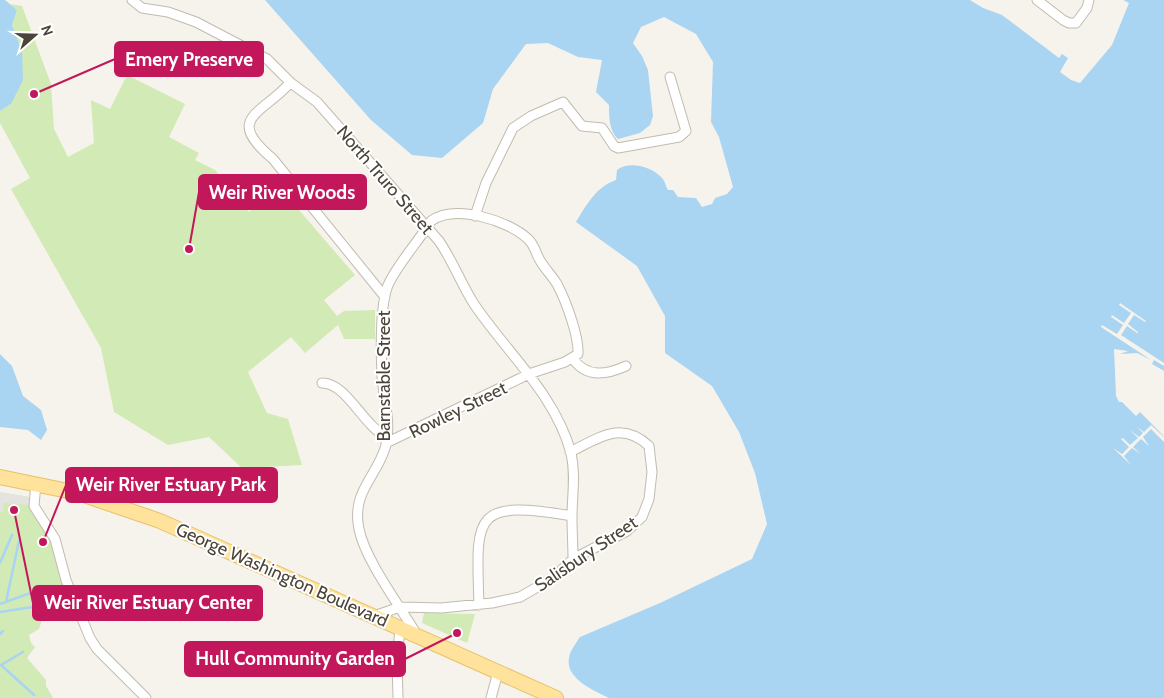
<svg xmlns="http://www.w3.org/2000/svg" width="1164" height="698" viewBox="0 0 1164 698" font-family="Cabin,sans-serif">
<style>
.green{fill:#d2eab5}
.parking{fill:#e5e3e0}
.water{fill:#a9d4f2}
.pier{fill:#f6f3ec}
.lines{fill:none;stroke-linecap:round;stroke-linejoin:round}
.stream{stroke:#a9d4f2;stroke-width:2.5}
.minor-casing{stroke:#c2bbae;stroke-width:11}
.primary-casing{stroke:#e6c16a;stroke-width:16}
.minor{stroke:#fff;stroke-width:9}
.primary{stroke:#ffe39c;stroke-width:14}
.labels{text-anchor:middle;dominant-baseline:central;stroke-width:4;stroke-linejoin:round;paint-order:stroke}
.street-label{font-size:18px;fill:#4b4439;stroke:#fff}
.leader{fill:none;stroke:#c2185b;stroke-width:2}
.callout-dot{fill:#c2185b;stroke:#fff;stroke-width:2}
.callout{fill:#c2185b;stroke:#c2185b;stroke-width:2}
.callout-label{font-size:19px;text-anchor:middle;font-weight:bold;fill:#fff}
</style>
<rect width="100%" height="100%" fill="#f6f3ec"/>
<path class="green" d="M10,4L22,6L51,84L54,129L68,157L94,143L91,100L110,109L127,75L185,104L169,137L199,153L195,160L215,170L249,212L280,188L355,275L324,300L337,316L344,311L375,310V339H344L338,325L305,353L291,337L248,372L267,413L288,419L302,465L242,468L209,437L168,445L114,412L101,348L11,189L30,178L0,123V111L11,104L22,51L12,25L17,10Z
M0,492L29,497L31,510L52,543L64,585L43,593L44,614L39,629L29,635L31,643L35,647L27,658L46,680V686L53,698H0Z
M424,613L475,614L467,643L422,623Z"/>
<path class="parking" d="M0,492L29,497V505L4,503L3,512H0Z"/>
<path class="water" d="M0,0H5L17,10L12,25L22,51L23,80L11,104L0,111Z
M265,0H970L983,8L1002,15L1059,58L1062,54L1068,58L1060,72L1071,80L1080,83L1112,45L1129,3L1123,0H1164V371L1143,360L1127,361L1129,400L1164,436V698H609C595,691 565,679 569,658C570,651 576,643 580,637L660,603L752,559L767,524L755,473L739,432L712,386L665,353V316L637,266L576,222C587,204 596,187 616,180L617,170C629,161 649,166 660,176C665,180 665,185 668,190H673L678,197L696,198L702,207L712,204L715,198L727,194L733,187L719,137L711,122L713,62L696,34L664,17L641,27L633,43L642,56L648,70L653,116L650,125L640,133L618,139C609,131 609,116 609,105L596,92L602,60L578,57L548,43L526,44L493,89L483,123L442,158L412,155L371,120Z
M0,354L12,366L23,396L41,410L47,430L41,440L28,430L0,427Z"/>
<path class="pier" d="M1120,303L1146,321L1145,322L1134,315L1128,324L1138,332L1137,333L1127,326L1121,335L1164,363V366L1154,360L1152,364L1164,371V374L1142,363H1129L1131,399L1164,432V436L1140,412L1136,416L1122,402H1119L1116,396L1114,349L1128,351L1120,354L1137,353L1151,360L1101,327L1102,325L1117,334L1123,325L1111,317L1112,315L1124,323L1131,313L1119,305Z
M1151,425L1164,437V442L1151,429L1143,437L1149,446L1141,439L1133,447L1141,454L1132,448L1124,456L1131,465L1113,448L1122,454L1129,447L1121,439L1123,438L1130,445L1138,438L1130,430L1139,437L1143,433L1137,427L1144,432Z"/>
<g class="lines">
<path class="stream" d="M0,563L12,535
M6,602L19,541
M0,604L36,591
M0,612L39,606
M0,634L3,631
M1,665L34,695
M1,665L23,652"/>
<g class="minor-casing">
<path id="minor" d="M132,0L142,8L168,12L196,22L267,59L291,83L317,102L439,241C453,261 461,284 474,304C507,353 555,394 571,453C576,475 572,496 572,517C572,531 573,545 573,559
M1037,0L1063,20L1069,23H1076L1087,8L1089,0
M290,83C261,115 224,118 273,159L385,297
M475,216L486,183L513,128L531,116L563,102L582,126L602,128L614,146L618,148L679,137L686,131L670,77
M573,359C587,378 606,375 626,366
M322,383C347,383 363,426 387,437
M386,443L529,374L565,362L578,354C579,336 566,301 557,284C552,276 546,270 541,262C536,255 535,245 528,239C508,220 455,204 431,221C418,242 400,261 389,283C379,303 381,354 382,377C384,399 391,424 386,445C378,476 351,491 359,529C365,560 400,606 417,635
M36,483L34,506L55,539L66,580L90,638L97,649L146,698
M479,605C476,515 472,499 572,516
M374,616L400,607L441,608L492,603L520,597L553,578L573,559L627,531L642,517L649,499L652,472L649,446C621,420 599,438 570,452
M398,698L397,660L400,628
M491,698L498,672"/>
</g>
<g class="primary-casing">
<path id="primary" d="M0,477L78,493L160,521L556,698"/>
</g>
<use href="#minor" class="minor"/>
<use href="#primary" class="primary"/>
</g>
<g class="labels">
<g class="street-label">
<text transform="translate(385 180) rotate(49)">North Truro Street</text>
<text transform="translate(384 376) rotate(-90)">Barnstable Street</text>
<text transform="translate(458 410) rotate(-26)">Rowley Street</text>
<text transform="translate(586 554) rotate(-34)">Salisbury Street</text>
<text transform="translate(282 575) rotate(24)">George Washington Boulevard</text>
</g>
</g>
<path class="leader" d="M34 94L115 59M189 249L199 192M43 542L66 485M14 510L33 603M457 633L405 659"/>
<g class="callout-dot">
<circle cx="34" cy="94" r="5"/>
<circle cx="189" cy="249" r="5"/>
<circle cx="43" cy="542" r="5"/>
<circle cx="14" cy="510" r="5"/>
<circle cx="457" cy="633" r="5"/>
</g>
<g class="callout">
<rect x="115" y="42" width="148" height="34" rx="5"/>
<rect x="199" y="175" width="167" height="34" rx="5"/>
<rect x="66" y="468" width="211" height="34" rx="5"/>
<rect x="33" y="586" width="229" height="34" rx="5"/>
<rect x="185" y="642" width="220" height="34" rx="5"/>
</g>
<g class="callout-label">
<text x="189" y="66">Emery Preserve</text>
<text x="282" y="199">Weir River Woods</text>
<text x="171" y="491">Weir River Estuary Park</text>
<text x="148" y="609">Weir River Estuary Center</text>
<text x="295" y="665">Hull Community Garden</text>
</g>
<g transform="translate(35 35) rotate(70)" stroke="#ffffff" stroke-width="4" paint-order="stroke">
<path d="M0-4L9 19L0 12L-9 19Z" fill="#4b4439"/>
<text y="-8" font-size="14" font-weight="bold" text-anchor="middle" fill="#4b4439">N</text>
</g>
</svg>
